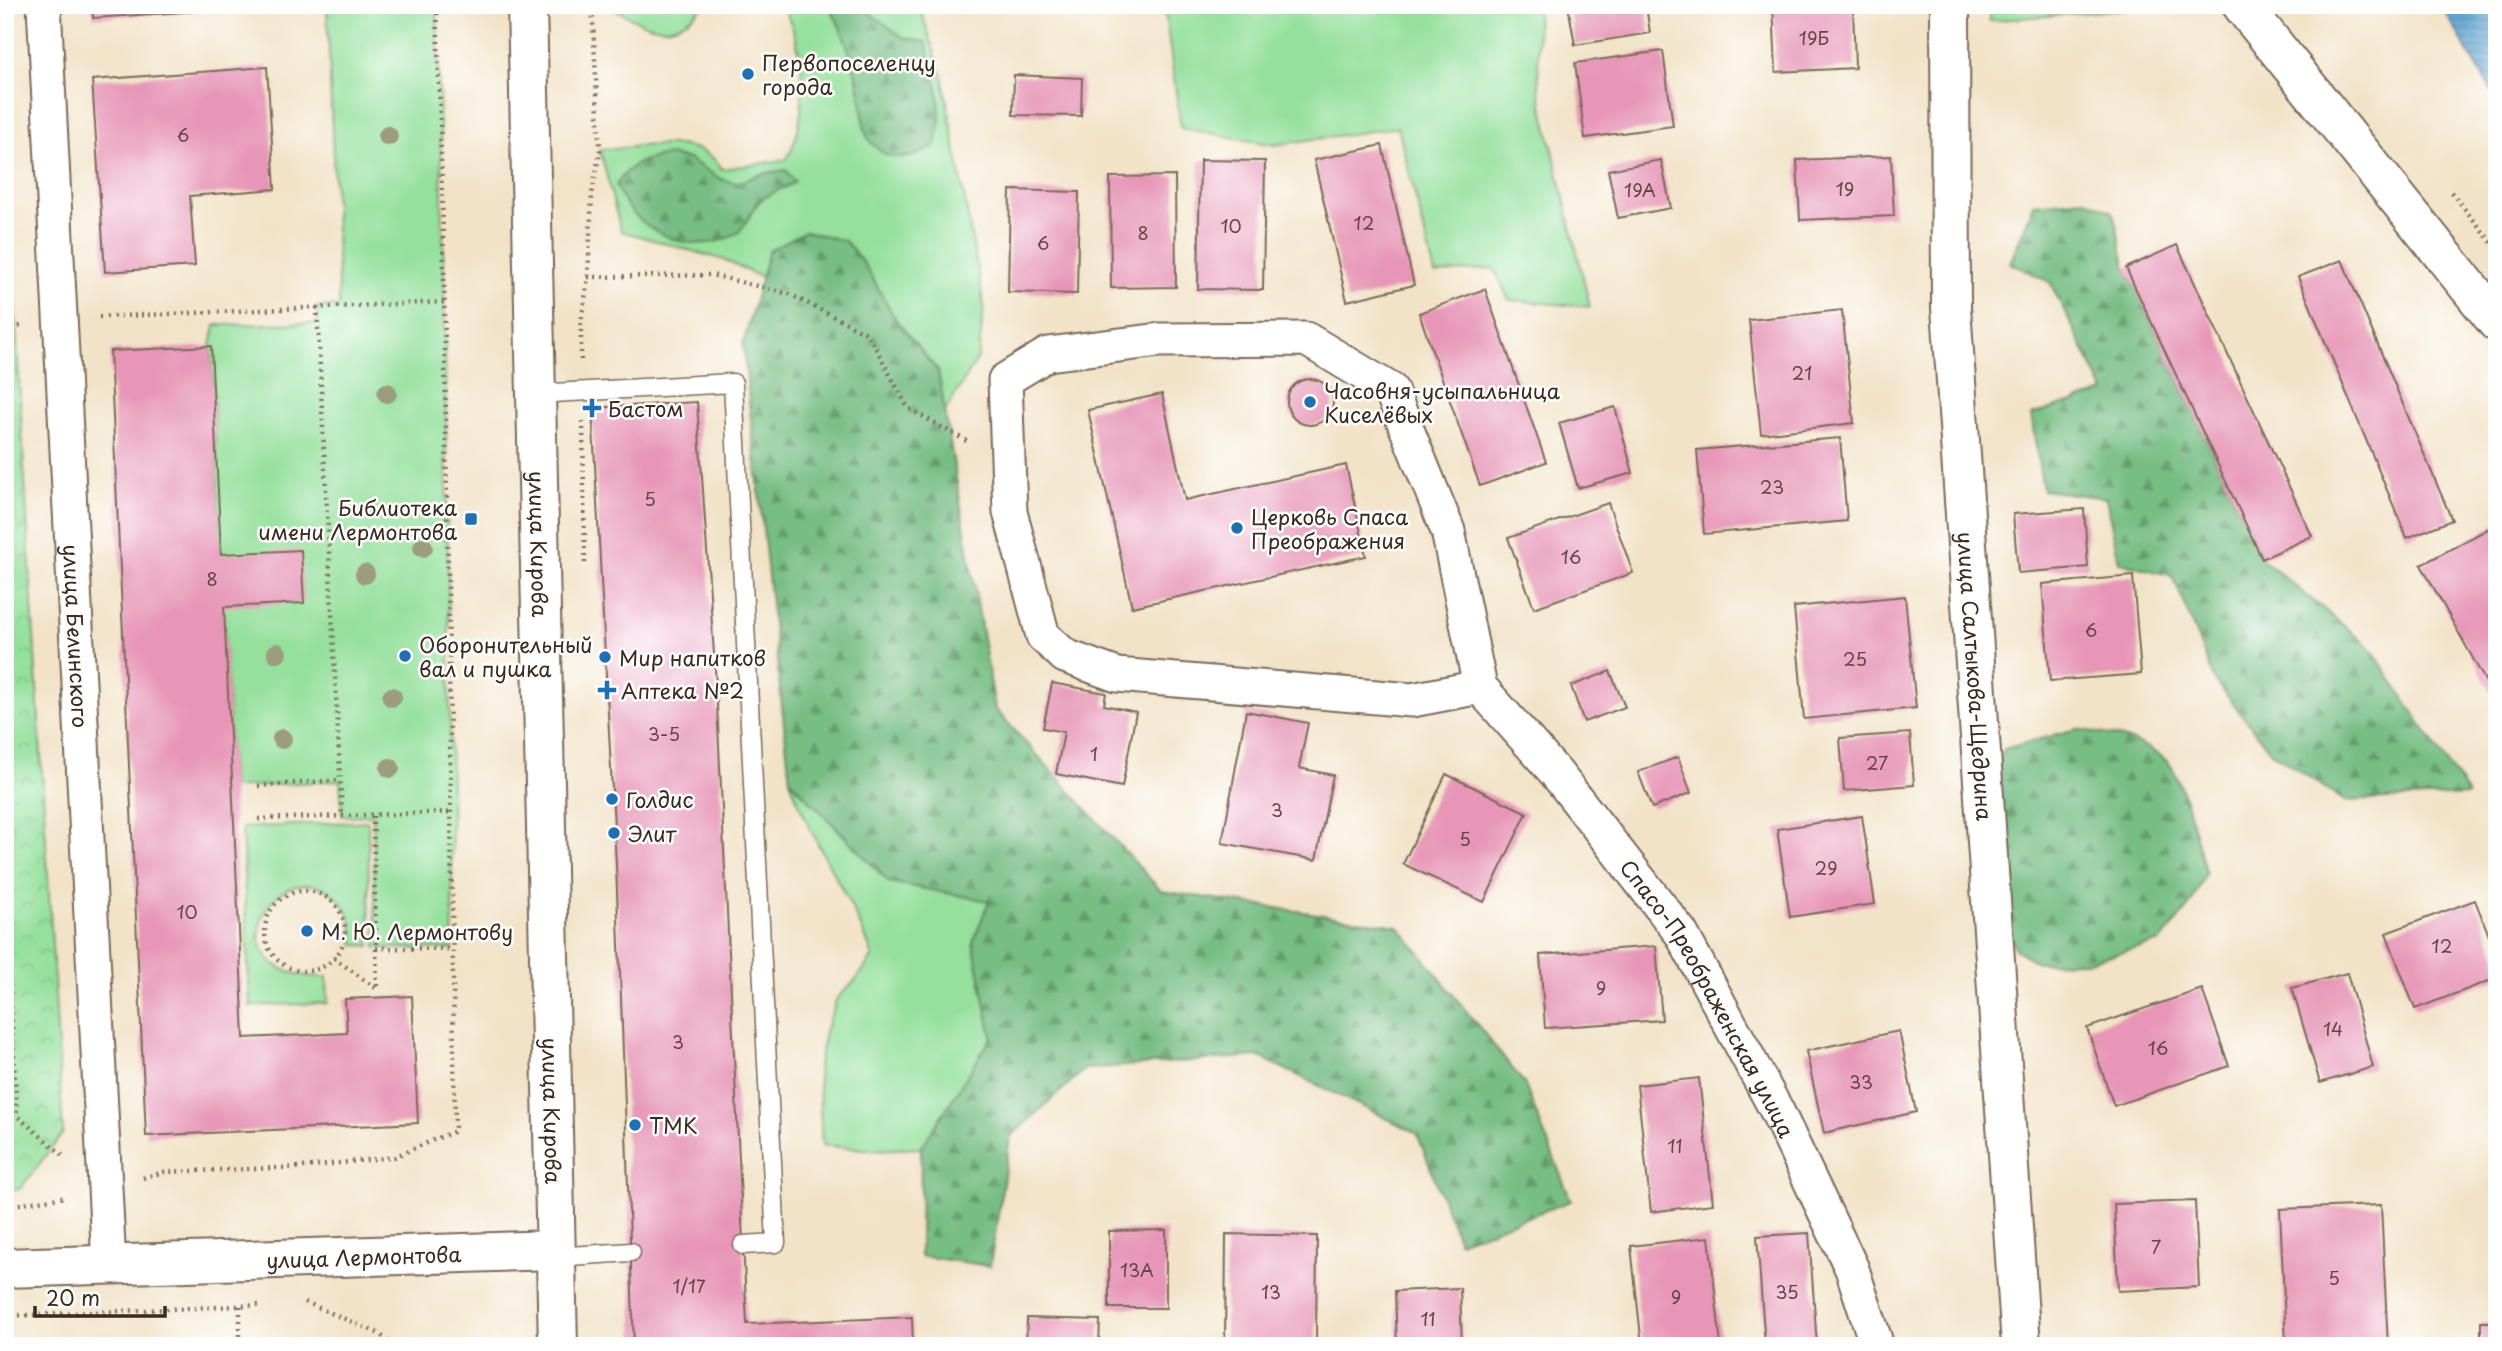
<svg xmlns="http://www.w3.org/2000/svg" width="2502" height="1351" viewBox="0 0 2502 1351" font-family="'Playpen Sans',sans-serif">
<style>
.green{fill:#94e09c;stroke:#68855d;stroke-width:2}
.forest{fill:url(#forest-firs);stroke:#597451;stroke-width:2}
.park{fill:url(#park-crowns);stroke:#68855d;stroke-width:2}
.water{fill:url(#water-rules);stroke:#4b6678;stroke-width:2}
.building{fill:#e796b7}
.lines{fill:none;stroke-linecap:round;stroke-linejoin:round}
.lane-casing{stroke:#7b6b5a;stroke-width:21}
.street-casing{stroke:#7b6b5a;stroke-width:37}
.primary-casing{stroke:#7b6b5a;stroke-width:42}
.path{stroke:#7b6b5a;stroke-width:4.5;stroke-dasharray:2 5;stroke-linecap:butt}
.lane{stroke:#fff;stroke-width:18}
.street{stroke:#fff;stroke-width:33}
.primary{stroke:#fff;stroke-width:38}
.tree{fill:#9c9c7f}
.poi-dot{fill:#1f6fb2;stroke:#fff;stroke-width:2.5}
.labels{text-anchor:middle;dominant-baseline:central;stroke-width:5;stroke-linejoin:round;paint-order:stroke}
.number-label{font-size:18px;fill:#664544}
.poi-label{font-size:21px;fill:#3b2a1e;stroke:#fff;text-anchor:start}
.street-label{font-size:21px;fill:#3b2a1e;stroke:#fff}
</style>
<defs>
<pattern id="forest-firs" width="22" height="20" patternUnits="userSpaceOnUse" patternTransform="scale(1.75)"><rect width="22" height="20" fill="#77be84"/><path d="M5 1l3.5 6h-7zM16 11l3.5 6h-7z" fill="#639b6b"/></pattern>
<pattern id="park-crowns" width="20" height="18" patternUnits="userSpaceOnUse" patternTransform="scale(1.75)"><rect width="20" height="18" fill="#94e09c"/><path d="M2 6a3 3 0 1 1 6 0M12 15a3 3 0 1 1 6 0" fill="none" stroke="#80c086"/></pattern>
<pattern id="water-rules" width="6" height="5" patternUnits="userSpaceOnUse" patternTransform="scale(1.75)"><rect width="6" height="5" fill="#5ba1d1"/><path d="M0 2.5h6" fill="none" stroke="#4c83a9"/></pattern>
</defs>
<rect width="100%" height="100%" fill="#fff"/>
<filter id="ink" filterUnits="userSpaceOnUse"><feTurbulence type="fractalNoise" baseFrequency=".0143" numOctaves="2"/><feDisplacementMap in="SourceGraphic" scale="14" xChannelSelector="R" yChannelSelector="G"/><feConvolveMatrix kernelMatrix="1 2 1 2 8 2 1 2 1" color-interpolation-filters="sRGB"/></filter>
<filter id="wash" filterUnits="userSpaceOnUse"><feTurbulence type="fractalNoise" baseFrequency=".00686" numOctaves="4" result="noise"/><feDisplacementMap in="SourceGraphic" scale="28" xChannelSelector="R" yChannelSelector="G"/><feGaussianBlur stdDeviation="1.57" result="paint"/><feColorMatrix in="noise" values="0 0 0 0 0 0 0 0 0 0 0 0 0 0 0 0 0 1.4 0 .05"/><feComposite in="paint" operator="in"/></filter>
<g filter="url(#wash)">
<rect width="100%" height="100%" fill="#f2e3c8"/>
<path class="green" d="M327,5H437L444,270L453,949L376,948L373,815L342,816L340,780L232,788L211,346L215,325L317,323V307L339,306Z
M613,5H704C671,41 651,28 614,9Z
M782,5H919L942,74L984,306L978,358L944,413L938,371L896,320L865,265L769,251L761,277L724,260L621,231L600,150C638,148 699,131 722,169L786,160C810,120 806,46 782,5Z
M1164,5H1537L1539,92L1590,307L1509,300L1494,268L1435,274L1398,127L1274,145L1181,128Z
M1989,5H2147L2148,7L1989,21Z
M790,780L889,882L989,901L973,942L992,1037L921,1148L873,1150L822,1145L818,1066L825,1032L837,998L856,980L873,956C851,895 811,843 790,780Z
M368,821L370,946L353,945C355,928 350,909 336,897C274,844 204,979 327,977L328,1003L250,1006L242,828Z"/>
<path class="forest" d="M860,6L903,37L926,42C936,81 945,105 936,145C912,161 884,165 867,136C862,126 863,109 861,98C855,68 847,38 832,11Z
M668,155L689,159L721,179L737,183L761,174L786,170L795,182C784,189 765,194 758,203C750,212 746,228 736,234C692,260 631,229 616,185C629,164 645,158 668,155Z
M2085,199L2113,212L2126,268L2262,559L2370,647L2468,795L2345,801L2271,752L2214,679L2173,576L2119,562L2106,498L2043,490L2031,415L2105,392L2050,282L2010,263L2034,204Z
M805,231L845,241L865,265L896,320L938,371L995,709L1161,891L1398,926L1524,1083L1571,1201L1459,1242L1417,1133L1258,1056L1085,1069L1010,1137L990,1266L920,1256L921,1148L992,1037L973,942L989,901L889,882L790,780L743,344L769,251Z
M2076,729C2107,734 2143,739 2167,761C2181,773 2200,853 2206,874L2190,905L2160,942L2085,962L2038,963L2015,949L2005,911L1992,780L2004,749Z"/>
<path class="park" d="M5,140L63,1133L20,1189L5,1190Z"/>
<path class="water" d="M2441,5H2497V100Z"/>
<g id="blocks">
<path class="building" d="M92,5H199V11L93,18Z
M1568,5H1646L1650,33L1575,45Z
M1773,5H1853L1855,68L1776,72Z
M1663,51L1673,126L1585,138L1575,63Z
M267,67L275,189L190,196L195,266L105,272L92,80Z
M1014,75L1082,78L1081,116L1013,115Z
M1382,145L1414,285L1347,301L1314,160Z
M1891,156L1894,216L1800,220L1797,160Z
M1200,160L1265,161L1263,290L1198,289Z
M1661,160L1671,208L1618,218L1608,170Z
M1175,176L1176,287L1111,288L1110,177Z
M1010,190L1079,192L1077,294L1008,292Z
M2177,245L2312,536L2262,559L2126,268Z
M2342,260L2452,520L2407,538L2298,277Z
M1485,289L1546,462L1480,486L1419,313Z
M1842,310L1854,423L1761,434L1749,320Z
M211,346L221,554L301,550L304,603L224,607L244,1038L347,1033L345,999L412,996L418,1123L146,1136L110,351Z
M1287 402a23 23 0 1 1 46 0a23 23 0 1 1-46 0Z
M1162,394L1185,500L1346,465L1366,556L1132,607L1088,410Z
M697,402L716,684L747,1324L912,1317L913,1346H634L616,865L592,408Z
M1615,407L1633,473L1578,488L1559,423Z
M1840,438L1847,521L1704,534L1697,450Z
M1608,503L1633,573L1534,608L1508,538Z
M2084,509L2088,567L2018,573L2013,514Z
M2497,524V702L2421,565Z
M2133,576L2141,674L2050,681L2042,584Z
M1905,596L1916,708L1804,719L1794,607Z
M1610,671L1625,707L1584,722L1571,686Z
M1052,683L1106,693L1104,705L1136,712L1122,787L1056,774L1064,732L1043,728Z
M1246,711L1308,723L1299,768L1333,775L1316,860L1222,843Z
M1910,733L1914,785L1844,791L1840,738Z
M1678,757L1691,793L1652,808L1638,772Z
M1446,774L1527,813L1484,902L1403,864Z
M1862,816L1875,904L1790,917L1777,829Z
M2475,900L2497,956V978L2415,1009L2386,933Z
M1656,946L1662,1020L1545,1028L1540,955Z
M2347,973L2373,1067L2320,1083L2292,988Z
M2202,989L2229,1066L2114,1106L2087,1028Z
M1899,1031L1916,1112L1824,1133L1806,1051Z
M1699,1078L1713,1204L1651,1212L1637,1085Z
M2195,1201L2199,1287L2118,1291L2114,1204Z
M2381,1205L2388,1346H2286L2280,1209Z
M1166,1230V1308H1109V1231Z
M1809,1233L1817,1346H1765L1757,1236Z
M1226,1234L1317,1236L1316,1346H1225Z
M1709,1237L1721,1346H1642L1631,1246Z
M1460,1288L1462,1346H1397L1395,1291Z
M1027,1318L1100,1320L1099,1346H1026Z
M2481,1322H2497V1346H2481Z"/>
</g>
</g>
<g filter="url(#ink)">
<use href="#blocks" fill-opacity="0" stroke="#7b6b5a" stroke-width="2"/>
<g class="lines">
<g class="lane-casing">
<path id="lane" d="M535,394L733,383L776,1243L743,1245
M554,1257L631,1252"/>
</g>
<g class="street-casing">
<g id="street">
<path id="s1" d="M44,5L109,1265"/>
<path id="s2" d="M1480,687L1412,700L1117,675L1065,656L1043,636L1010,512L1005,380L1048,354L1160,340L1306,339L1391,390L1448,531L1480,687L1556,773L1681,933L1777,1111L1852,1269L1877,1346"/>
</g>
</g>
<g class="primary-casing">
<g id="primary">
<path id="s3" d="M527,5L558,1346"/>
<path id="s4" d="M1950,5L1951,307L2021,1346"/>
<path d="M2242,5L2497,322"/>
<path id="s5" d="M5,1268L553,1250"/>
</g>
</g>
<path class="path" d="M2451,192L2497,249
M588,277L712,275L789,294L868,334L908,408L970,443
M317,307L342,816
M99,317L444,302
M5,329L21,326
M581,360V324L588,277L592,194L600,150L592,5
M583,421L585,566
M258,786L340,780
M258,819L451,812
M265 931a40 40 0 1 1 80 0a40 40 0 1 1-80 0Z
M5,894L17,1116
M376,948L453,949
M334,958L377,989L373,815
M5,1116H17L64,1156
M143,1178L164,1172L303,1167L394,1157L455,1131L444,270L437,5
M5,1206L66,1197
M305,1302L378,1333L394,1346
M240,1306V1346
M5,1316L261,1305"/>
<use href="#lane" class="lane"/>
<use href="#street" class="street"/>
<use href="#primary" class="primary"/>
</g>
<g class="tree">
<circle cx="388" cy="136" r="10"/>
<circle cx="387" cy="393" r="10"/>
<circle cx="423" cy="547" r="10"/>
<circle cx="365" cy="574" r="10"/>
<circle cx="277" cy="653" r="10"/>
<circle cx="392" cy="697" r="10"/>
<circle cx="282" cy="739" r="10"/>
<circle cx="390" cy="768" r="10"/>
</g>
</g>
<g class="poi-dot">
<circle cx="748" cy="74" r="7"/>
<circle cx="1310" cy="402" r="7"/>
<path d="M588.5 397.5h7v7h7v7h-7v7h-7v-7h-7v-7h7z"/>
<rect x="464" y="512" width="14" height="14" rx="3.5"/>
<circle cx="1237" cy="528" r="7"/>
<circle cx="405" cy="656" r="7"/>
<circle cx="605" cy="657" r="7"/>
<path d="M603.5 679.5h7v7h7v7h-7v7h-7v-7h-7v-7h7z"/>
<circle cx="612" cy="799" r="7"/>
<circle cx="614" cy="833" r="7"/>
<circle cx="307" cy="931" r="7"/>
<circle cx="635" cy="1125" r="7"/>
</g>
<g class="labels">
<g class="number-label">
<text x="1814" y="37">19Б</text>
<text x="183" y="134">6</text>
<text x="1845" y="188">19</text>
<text x="1640" y="189">19А</text>
<text x="1364" y="222">12</text>
<text x="1231" y="225">10</text>
<text x="1143" y="232">8</text>
<text x="1043" y="242">6</text>
<text x="1802" y="372">21</text>
<text x="1772" y="486">23</text>
<text x="650" y="498">5</text>
<text x="1571" y="556">16</text>
<text x="212" y="578">8</text>
<text x="2091" y="629">6</text>
<text x="1855" y="658">25</text>
<text x="664" y="733">3-5</text>
<text x="1094" y="753">1</text>
<text x="1877" y="762">27</text>
<text x="1277" y="809">3</text>
<text x="1465" y="838">5</text>
<text x="1826" y="867">29</text>
<text x="187" y="911">10</text>
<text x="2442" y="945">12</text>
<text x="1601" y="987">9</text>
<text x="2333" y="1028">14</text>
<text x="678" y="1041">3</text>
<text x="2158" y="1047">16</text>
<text x="1861" y="1081">33</text>
<text x="1675" y="1145">11</text>
<text x="2156" y="1246">7</text>
<text x="1137" y="1269">13А</text>
<text x="2334" y="1277">5</text>
<text x="689" y="1285">1/17</text>
<text x="1271" y="1291">13</text>
<text x="1787" y="1291">35</text>
<text x="1676" y="1296">9</text>
<text x="1428" y="1318">11</text>
</g>
<g class="poi-label">
<text x="762" y="62">Первопоселенцу<tspan x="762" dy="24">города</tspan></text>
<text x="1324" y="390">Часовня-усыпальница<tspan x="1324" dy="24">Киселёвых</tspan></text>
<text x="608" y="408">Бастом</text>
<text x="457" y="507" text-anchor="end">Библиотека<tspan x="457" dy="24">имени Лермонтова</tspan></text>
<text x="1251" y="516">Церковь Спаса<tspan x="1251" dy="24">Преображения</tspan></text>
<text x="419" y="644">Оборонительный<tspan x="419" dy="24">вал и пушка</tspan></text>
<text x="619" y="657">Мир напитков</text>
<text x="621" y="690">Аптека №2</text>
<text x="626" y="799">Голдис</text>
<text x="628" y="833">Элит</text>
<text x="321" y="931">М. Ю. Лермонтову</text>
<text x="649" y="1125">ТМК</text>
</g>
<g class="street-label">
<text stroke="none"><textPath href="#s3" startOffset="539">улица Кирова</textPath></text>
<text stroke="none"><textPath href="#s1" startOffset="632">улица Белинского</textPath></text>
<text stroke="none"><textPath href="#s4" startOffset="672">улица Салтыкова-Щедрина</textPath></text>
<text stroke="none"><textPath href="#s2" startOffset="1818">Спасо-Преображенская улица</textPath></text>
<text stroke="none"><textPath href="#s3" startOffset="1106">улица Кирова</textPath></text>
<text stroke="none"><textPath href="#s5" startOffset="359">улица Лермонтова</textPath></text>
</g>
</g>
<rect width="2502" height="1351" fill="none" stroke="#fff" stroke-width="28"/>
<path d="M35 1306v10h130v-10" fill="none" stroke="#3b2a1e" stroke-width="3.5"/>
<text x="46" y="1306" font-size="21" fill="#3b2a1e" stroke="#ffffff" stroke-width="5" paint-order="stroke">20 m</text>
</svg>
